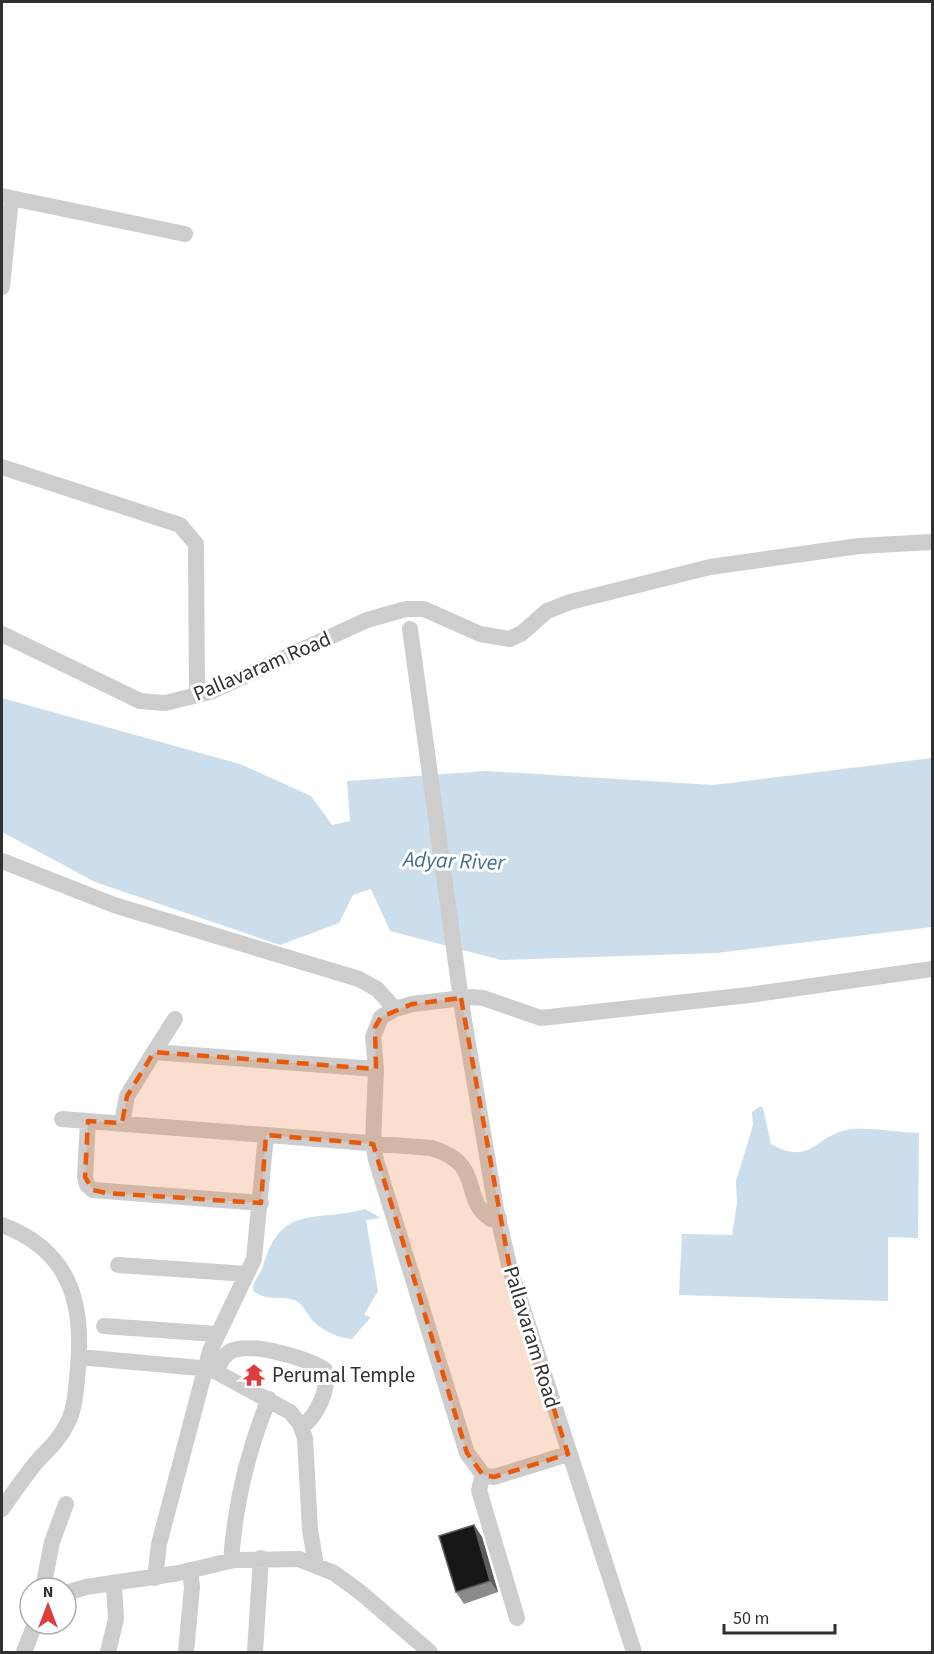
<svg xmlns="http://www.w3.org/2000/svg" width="934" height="1654" viewBox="0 0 934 1654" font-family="'Source Sans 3',sans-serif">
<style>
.water{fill:#ccddeb}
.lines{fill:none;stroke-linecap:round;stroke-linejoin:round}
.minor{stroke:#cdcdcd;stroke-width:16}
.minor-bridge{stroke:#cdcdcd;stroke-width:16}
.wall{fill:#8b8b8b}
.shaded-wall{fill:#5d5d5d}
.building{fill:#171717;stroke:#5d5d5d;stroke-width:1.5}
.marked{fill:#e8590c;fill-opacity:0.2;stroke:#e8590c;stroke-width:4.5;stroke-dasharray:12 8;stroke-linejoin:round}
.labels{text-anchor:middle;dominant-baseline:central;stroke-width:6;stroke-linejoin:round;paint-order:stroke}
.street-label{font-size:21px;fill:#303030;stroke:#fff}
.poi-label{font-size:21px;fill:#303030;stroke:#fff;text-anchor:start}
.water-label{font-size:22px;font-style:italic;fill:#426d8f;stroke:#fff}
</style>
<rect width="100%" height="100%" fill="#fff"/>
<path class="water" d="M2,698L240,764L311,796L332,825L350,821L347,781L486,771L713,785L932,758V927L716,953L501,960L390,931L371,889L353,895L339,923L280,945L95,882L2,832Z
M760,1106L763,1108L771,1144C813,1168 816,1132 853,1129C875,1128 897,1132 919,1133L918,1238L888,1237V1301L679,1295L682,1234L732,1235L737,1203L736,1181L753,1125L752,1112Z
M365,1209L381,1218L366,1220L378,1291L364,1315L371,1317L352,1339C338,1338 323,1331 313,1321C306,1313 305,1305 294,1300C278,1294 271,1303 253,1291C252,1281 260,1276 263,1266C282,1203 313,1223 365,1209Z"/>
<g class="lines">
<path class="minor" d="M11,198L185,234
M2,287L11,198L2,196
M2,467L180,525L196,544L197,695
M2,634L140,701L165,703L210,692L367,620L406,609H424L480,634L510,639L522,633L547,611L570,602L710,567L859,546L932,542
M2,861L114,905L359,979L377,989L395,1009
M463,1014L496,1209L510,1269L634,1652
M175,1019L154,1052L376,1069
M62,1119L431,1148C486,1164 459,1198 491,1219L499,1218
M88,1121L85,1177L87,1185L93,1190L261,1203
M122,1123L127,1096L154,1052
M2,1225C69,1250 84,1301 78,1368C76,1385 76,1406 68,1422C61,1437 52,1446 40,1458C26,1474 14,1492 2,1509
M118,1265L247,1274
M104,1326L216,1334
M79,1357L211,1369L290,1412L300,1424L305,1438L310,1530L316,1565
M216,1371C220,1363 224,1353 234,1350C254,1343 307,1358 325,1370C330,1388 317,1417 301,1427
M568,1454L494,1477L483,1475L467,1453L376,1160L373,1144L376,1069L373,1037L381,1017L395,1009L412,1004L472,997L483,998L541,1018L749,995L932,969
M483,1475L479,1490L517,1618
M231,1561C235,1504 247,1452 269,1399
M155,1578L159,1544L210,1351L254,1259L266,1135
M43,1588L52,1542L66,1504
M66,1593L86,1587L179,1573L234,1560L299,1559L334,1573L360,1592L430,1652
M24,1652L35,1624
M108,1652L116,1619L114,1584
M186,1652L192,1587L190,1570
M255,1652L261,1558"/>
<path class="minor-bridge" d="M410,629L463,1014"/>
</g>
<path class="wall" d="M474,1525L482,1537L498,1592L464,1604L456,1592Z"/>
<path class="shaded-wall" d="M474,1525L482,1537L498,1592L490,1581Z"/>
<path class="building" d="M474,1525L490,1581L456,1592L439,1536Z"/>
<path class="marked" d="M461,998L510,1269L568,1454L494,1477L483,1475L467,1453L373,1144L266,1135L261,1203L106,1193L93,1190L85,1177L88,1121L122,1123L127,1096L154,1052L376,1069L375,1027L381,1017L412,1004Z"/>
<defs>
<g id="temple-bare" transform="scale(1.8)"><path d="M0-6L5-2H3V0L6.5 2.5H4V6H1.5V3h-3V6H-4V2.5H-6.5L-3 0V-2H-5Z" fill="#dc3d40" stroke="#fff" stroke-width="2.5" paint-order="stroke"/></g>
</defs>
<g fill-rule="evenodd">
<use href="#temple-bare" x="254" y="1375"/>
</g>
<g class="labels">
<g class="street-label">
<text transform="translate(262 666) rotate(-23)">Pallavaram Road</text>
<text transform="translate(532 1337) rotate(73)">Pallavaram Road</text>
</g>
<g class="poi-label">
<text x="272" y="1375">Perumal Temple</text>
</g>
<g class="water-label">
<text transform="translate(454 861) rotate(2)">Adyar River</text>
</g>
</g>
<rect width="934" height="1654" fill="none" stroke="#303030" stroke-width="6"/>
<g transform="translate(48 1606)"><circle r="28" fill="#ffffff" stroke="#acacac" stroke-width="1.5"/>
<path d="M0-4.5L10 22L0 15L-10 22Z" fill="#dc3d40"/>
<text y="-9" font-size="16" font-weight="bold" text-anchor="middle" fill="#303030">N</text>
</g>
<path d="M724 1624v9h111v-9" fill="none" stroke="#303030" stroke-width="3"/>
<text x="733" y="1624" font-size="18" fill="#303030" stroke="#ffffff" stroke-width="4.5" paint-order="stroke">50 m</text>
</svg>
